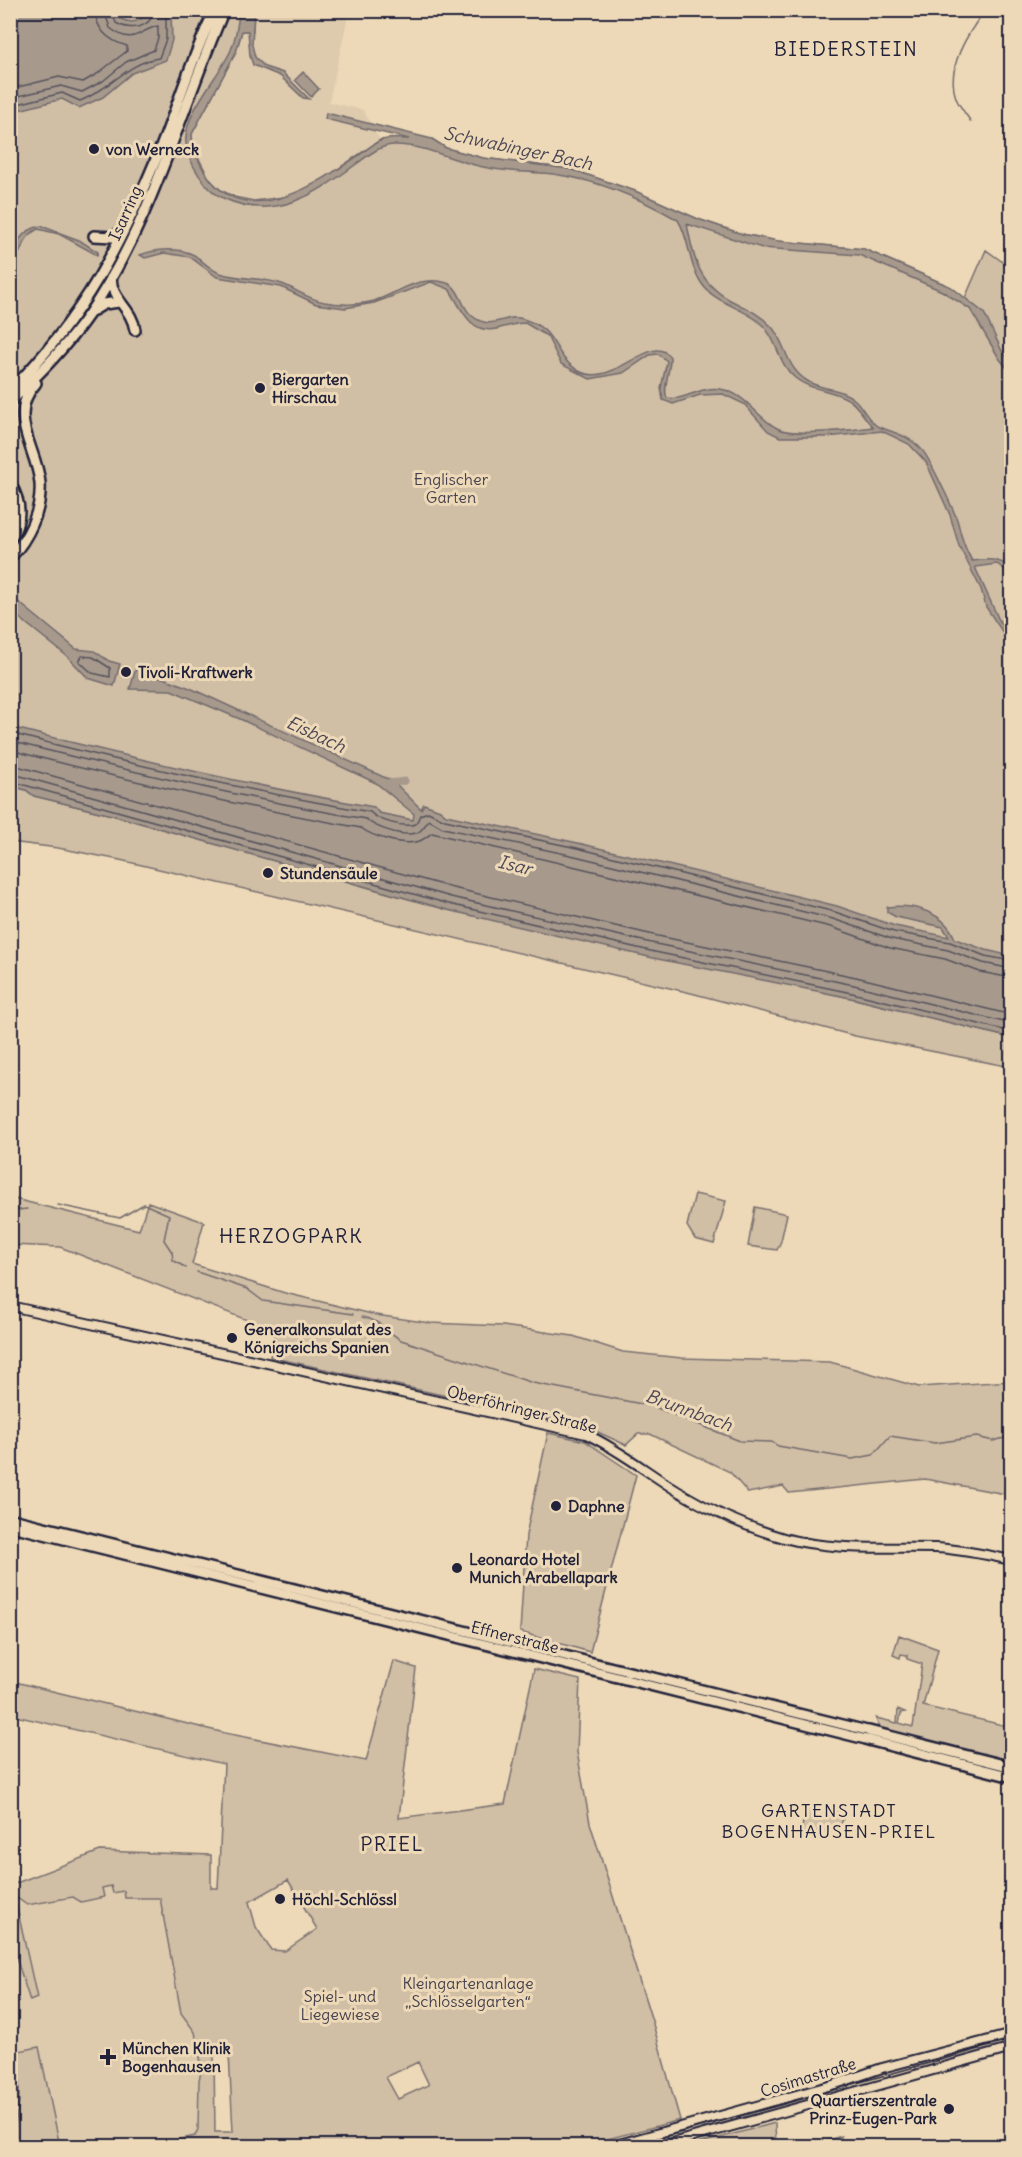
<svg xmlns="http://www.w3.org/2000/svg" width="1022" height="2157" viewBox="0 0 1022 2157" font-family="Delius,sans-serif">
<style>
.built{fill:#decbae}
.green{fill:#d0bea5;stroke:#797070;stroke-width:1.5;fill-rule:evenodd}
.water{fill:#a79a8d;stroke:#726a6c;stroke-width:1.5}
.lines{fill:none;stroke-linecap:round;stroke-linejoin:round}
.shore{stroke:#57525c;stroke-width:1.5}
.stream{stroke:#726a6c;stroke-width:1.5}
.canal{stroke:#a79a8d;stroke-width:7}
.secondary-casing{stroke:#22223b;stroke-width:12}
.primary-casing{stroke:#22223b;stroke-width:13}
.highway-casing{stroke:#22223b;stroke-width:14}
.secondary{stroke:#edd9b7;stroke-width:8}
.primary{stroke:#edd9b7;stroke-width:8}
.highway{stroke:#edd9b7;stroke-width:9}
.tram{stroke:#22223b;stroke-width:1.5}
.poi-dot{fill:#22223b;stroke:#edd9b7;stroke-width:2}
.labels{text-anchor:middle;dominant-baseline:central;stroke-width:6;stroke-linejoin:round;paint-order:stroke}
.poi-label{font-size:16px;font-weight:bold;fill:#22223b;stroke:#edd9b7;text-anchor:start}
.street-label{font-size:16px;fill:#22223b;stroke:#edd9b7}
.park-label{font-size:16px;fill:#454150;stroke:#edd9b7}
.water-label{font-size:18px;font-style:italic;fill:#4a4654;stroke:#edd9b7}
.neighbourhood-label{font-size:18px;letter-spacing:1.5px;fill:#22223b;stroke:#edd9b7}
.quarter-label{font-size:20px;letter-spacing:1.5px;fill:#22223b;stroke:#edd9b7}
</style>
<rect width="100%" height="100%" fill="#edd9b7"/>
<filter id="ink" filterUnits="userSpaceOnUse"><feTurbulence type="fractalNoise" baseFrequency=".0167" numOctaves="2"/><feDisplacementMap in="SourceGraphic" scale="12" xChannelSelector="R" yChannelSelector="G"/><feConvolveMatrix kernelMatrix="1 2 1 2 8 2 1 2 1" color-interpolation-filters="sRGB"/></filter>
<g filter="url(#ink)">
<path class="built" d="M339,10L349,12L329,102L363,110L380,140L310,188L290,196L254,201L221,190L209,180L193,147L192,134L225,73L242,31L254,22V11Z
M166,1884L209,1971L202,2143L177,2146H11V1889Z"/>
<path class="green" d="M11,11H254L253,31H242L236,52L192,134L193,147L210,180L221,190L235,197L254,201L290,196L310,188L380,140L432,139L446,148L483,158L570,169L635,191L698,219L742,234L778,241L864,249L951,287L965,298L986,250L1007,265L1011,263V959L11,733Z
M11,786L26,790L34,796L112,815L448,910L851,998L1011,1038V1067L855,1036L691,993L120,860L58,848L11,842Z
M695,1194L726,1201L714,1244L695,1239L687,1226Z
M11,1198L139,1230L148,1202L204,1222L192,1264L285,1293L376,1315L430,1323L503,1326L573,1336L623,1352L682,1358L830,1362L919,1387L1011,1381V1495L925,1479L789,1493L783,1486L748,1493L730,1472L650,1434H638L626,1445L587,1427L270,1357L275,1331L60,1247L11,1245Z
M755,1207L787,1214L781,1241L777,1250L748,1246Z
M548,1433L585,1441L636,1475L590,1652L520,1632L526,1535Z
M899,1635L938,1649L923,1706L1011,1727V1761L879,1728L876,1718L897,1723L898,1709L905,1712L901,1713L899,1723L913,1727L922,1664L907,1659V1655L901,1654L900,1658L893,1655Z
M394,1661L416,1668L399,1818L505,1804L534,1669L580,1680L577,1752L590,1823L653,2024L680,2120L581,2146H150L195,2136L198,2129L199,2080L202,2068L195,2032L181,2013L160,1898H125L124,1891L113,1893L111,1886L102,1888L104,1897L81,1902L73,1897L27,1905L17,1898L16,1903L37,1998L30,2001L15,1954L11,1951V1885L100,1851L211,1855V1888H218L224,1764L11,1715V1681L225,1733L366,1761ZM288,1880L317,1929L285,1951L271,1950L256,1927L249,1902ZM229,2053L233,2132H215L214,2055ZM418,2062L429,2085L398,2099L386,2077Z
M806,1805L840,1813L843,1818L840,1830L801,1833Z
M1011,2037V2046L917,2073L914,2063Z
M39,2047L60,2146H11L19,2103V2051Z
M847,2083L850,2091L705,2132L703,2123Z
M775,2123L776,2146H689Z
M681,2130L683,2138L654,2146H620Z
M841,2136V2146H822V2142Z"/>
<path class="water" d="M11,10L117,11L121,19C133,25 141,21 150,11H171L172,40L166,60L132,73L103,97L79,108L62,99L11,112Z
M254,10L252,45L255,57L265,67L283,73L309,99L303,98L280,76L253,65L250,56L248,31H242L236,52L192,134C192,152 204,174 217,187C258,224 320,182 355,158C364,152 373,143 382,140C391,137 401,139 409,139L325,119L326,113L432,139L446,148L483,158L570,169L635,191L698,219L742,234L778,241L864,249L951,287L984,313L1002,351L1011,362V373L999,358L970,309L942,291L859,255L762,248L687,224C694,260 699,285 734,302C748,309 761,315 772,327C787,345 785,368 809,382C823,390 842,388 855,400C863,407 869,423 879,427C895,433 910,436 922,450C929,457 956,514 958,523C961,537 965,549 972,561C987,559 999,558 1011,568V574L997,564L975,567L999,620L1011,636V645L986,607L981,589L959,546L950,515L926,462L909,444L882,431L827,437H780L768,431L744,404L723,394L700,395L673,404L663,400L661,388L667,361L658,354L650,355L623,373L590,379L561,364L547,336L525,323C515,323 506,327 496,329C469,335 460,305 449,289L431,282L374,303L345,308L316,304L281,287L217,277L190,257L164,253L145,258L140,255C155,249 179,247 194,255C202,260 210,270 220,273C240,280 263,277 282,284C297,290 309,299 324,302C339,305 359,305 374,301C398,293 420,274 447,283C460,287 461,306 471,315C492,333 504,313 523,319C558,329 551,353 577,370C612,392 651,330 670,357C671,369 662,389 667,398C686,401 700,386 720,389C746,393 756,417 777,428C793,437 854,430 873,427C865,420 859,406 849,400C833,389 811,391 795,378C776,362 779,338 758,321C741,307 715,303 702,284C688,265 690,239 678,220C643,200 600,181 559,175C534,171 508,173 483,167C453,161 426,145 395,145C379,145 368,156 355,165C315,195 274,222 223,198C205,190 188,162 186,143C183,113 219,77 231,50C236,37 238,24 239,11Z
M303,72L319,89L311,97L295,80Z
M41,226L79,240L98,252L97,255L59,234L38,229C21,237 23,254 11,265C10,247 23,229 41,226Z
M10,595L76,649L94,651L109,661L120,664L114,686L88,678L68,657L11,611Z
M136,668L190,688L390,780H397L398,786L421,809L424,804L440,810L446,815L578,843L837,906L895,926L949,937L943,927L896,917L887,912V907C914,904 945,912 955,939L986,950L1011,956V1038L851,998L653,958L448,910L112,815L34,796L26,790L11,786V727C131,758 252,786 374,807L379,813L413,820L414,814L376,783L240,719L171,690L130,689Z"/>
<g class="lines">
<path class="shore" d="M111,10L116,23C130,31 151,29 154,10
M10,89L59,77L83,82L97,74L127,51V46C109,41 96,31 95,10
M10,98L61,86L82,92L103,81L126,62L154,50L158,38V26C138,30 134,47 110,28L104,10
M10,106L62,93L80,101C109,90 128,62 159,58L166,39V10
M82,656L93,657L110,668V677L92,673L79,661Z
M10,733C129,764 249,791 370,812C379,821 403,828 416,824L420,815L428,812L445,820L577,848L835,912L894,932L950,942L985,956L1012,961
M10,741C128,771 246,799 366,819C375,828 403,837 416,833C423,831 425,824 429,820L443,828L575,856L833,919L892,939L948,950L983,963L1012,969
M10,750C126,780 243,807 361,828C373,837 401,845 416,842C423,841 427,836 432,833L831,927L890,948L945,959L980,972L1012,978
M10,764L453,888L658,936L856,977L1012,1015
M10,773L451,897L656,944L854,985L1012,1024
M10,781L449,904L655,952L852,993L1012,1032"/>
<path class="stream" d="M971,122C966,114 959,106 956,98C945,68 968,33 985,10
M1004,151L1012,159
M58,1205L120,1218L144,1204L169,1215L164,1240L172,1252L173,1260L186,1268
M10,1211L27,1209
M197,1272L247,1289L263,1301L353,1314
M362,1317C380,1320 386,1331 401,1340L533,1383L652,1406L740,1441L772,1442L778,1446L852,1459L873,1455L890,1436L935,1443L977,1437L993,1441L1012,1436"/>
<path class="canal" d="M389,783L405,781"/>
<g class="secondary-casing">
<path id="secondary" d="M10,1306L586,1434C620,1450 648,1473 679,1492C711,1511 749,1528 784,1538C832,1551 886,1547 935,1548C961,1549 986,1555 1012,1560
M612,2146L836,2084L882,2068L1012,2034
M661,2146L1012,2048"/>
</g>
<g class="primary-casing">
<path id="primary" d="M10,1518L869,1731
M10,1526L868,1740"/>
</g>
<g class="highway-casing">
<path id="highway" d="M94,236L113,237L123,230
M111,278C112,301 132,308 135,330
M94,310L104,304L119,302
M10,391C84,317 122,243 161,147C179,102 193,54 215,10
M10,402C39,374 67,346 89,314C152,222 180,111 224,10
M10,483C22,503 22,520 10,540
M10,558C28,539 42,511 40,483C37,448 6,416 36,383
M869,1731L1012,1767
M868,1740L1012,1777"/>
</g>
<use href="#secondary" class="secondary"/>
<use href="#primary" class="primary"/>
<use href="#highway" class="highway"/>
<path class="tram" d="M630,2146L1012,2040"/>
</g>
</g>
<g class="poi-dot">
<circle cx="94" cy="149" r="6"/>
<circle cx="260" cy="388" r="6"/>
<circle cx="126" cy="672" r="6"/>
<circle cx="268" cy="873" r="6"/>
<circle cx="232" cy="1338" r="6"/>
<circle cx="556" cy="1506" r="6"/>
<circle cx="457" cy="1568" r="6"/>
<circle cx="280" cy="1899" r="6"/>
<path d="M105 2048h6v6h6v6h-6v6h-6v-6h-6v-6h6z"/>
<circle cx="949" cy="2109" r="6"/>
</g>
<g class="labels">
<g class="poi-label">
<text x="106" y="149">von Werneck</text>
<text x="272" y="379">Biergarten<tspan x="272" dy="18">Hirschau</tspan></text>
<text x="138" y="672">Tivoli-Kraftwerk</text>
<text x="280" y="873">Stundensäule</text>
<text x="244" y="1329">Generalkonsulat des<tspan x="244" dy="18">Königreichs Spanien</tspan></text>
<text x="568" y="1506">Daphne</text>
<text x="469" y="1559">Leonardo Hotel<tspan x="469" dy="18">Munich Arabellapark</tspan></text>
<text x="292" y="1899">Höchl-Schlössl</text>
<text x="122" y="2048">München Klinik<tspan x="122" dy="18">Bogenhausen</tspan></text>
<text x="937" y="2100" text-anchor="end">Quartierszentrale<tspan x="937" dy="18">Prinz-Eugen-Park</tspan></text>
</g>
<g class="street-label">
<text transform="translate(125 213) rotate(-66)">Isarring</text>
<text transform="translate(522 1409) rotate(14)">Oberföhringer Straße</text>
<text transform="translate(515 1637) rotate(14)">Effnerstraße</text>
<text transform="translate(808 2077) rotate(-17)">Cosimastraße</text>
</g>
<g class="park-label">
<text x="451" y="479">Englischer<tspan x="451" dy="18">Garten</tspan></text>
<text x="468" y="1983">Kleingartenanlage<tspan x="468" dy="18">„Schlösselgarten“</tspan></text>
<text x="340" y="1996">Spiel- und<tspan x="340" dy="18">Liegewiese</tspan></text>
</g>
<g class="water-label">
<text transform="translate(518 148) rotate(12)">Schwabinger Bach</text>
<text transform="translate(316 734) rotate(25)">Eisbach</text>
<text transform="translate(515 865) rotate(14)">Isar</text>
<text transform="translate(689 1410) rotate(20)">Brunnbach</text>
</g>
<g class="neighbourhood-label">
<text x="829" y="1810">GARTENSTADT<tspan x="829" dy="21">BOGENHAUSEN-PRIEL</tspan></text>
</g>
<g class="quarter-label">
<text x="846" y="48">BIEDERSTEIN</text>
<text x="291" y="1235">HERZOGPARK</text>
<text x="392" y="1843">PRIEL</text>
</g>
</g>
<rect width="1022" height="2157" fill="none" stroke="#edd9b7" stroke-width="36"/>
<rect x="18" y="18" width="986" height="2121" fill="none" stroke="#22223b" stroke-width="2" filter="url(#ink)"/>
</svg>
